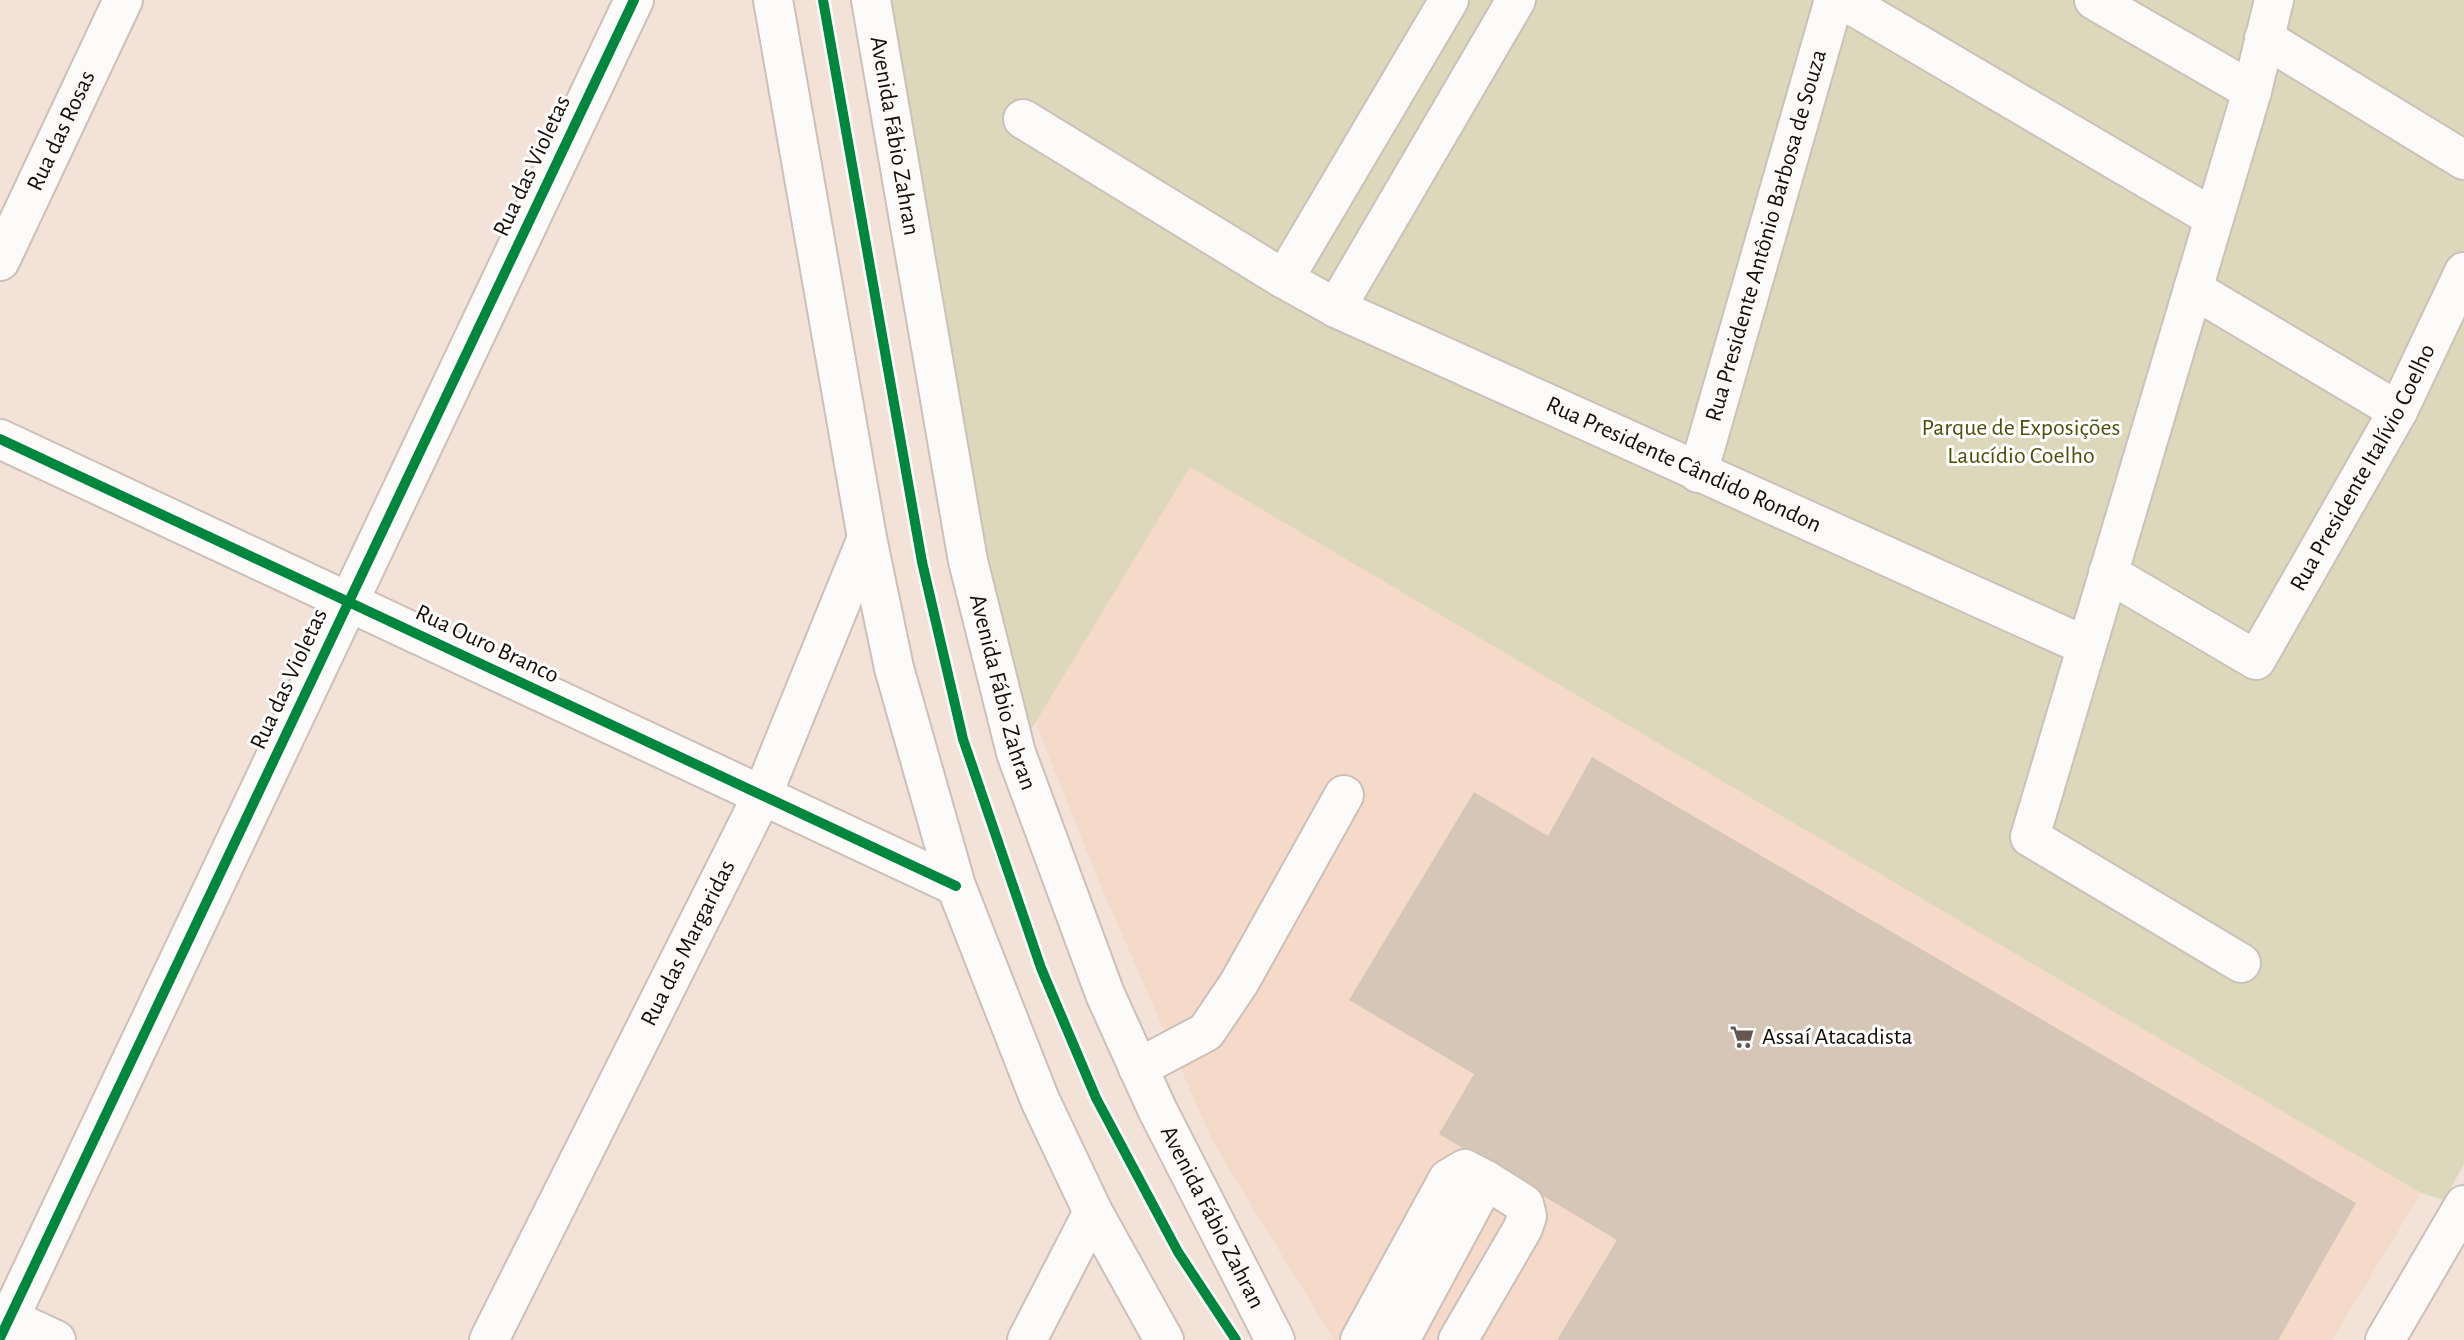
<svg xmlns="http://www.w3.org/2000/svg" width="2464" height="1340" viewBox="0 0 2464 1340" font-family="'Alegreya Sans',sans-serif">
<style>
.built{fill:#f5d9c9}
.green{fill:#ddd8bb}
.building{fill:#d5c6b8}
.lines{fill:none;stroke-linecap:round;stroke-linejoin:round}
.minor-casing{stroke:#ccc0b8;stroke-width:42}
.major-casing{stroke:#ccc0b8;stroke-width:42}
.minor{stroke:#fdfbf9;stroke-width:38}
.major{stroke:#fdfbf9;stroke-width:38}
.cycleway-casing{stroke:#fff;stroke-width:15}
.cycleway{stroke:#00873e;stroke-width:10}
.labels{text-anchor:middle;dominant-baseline:central;stroke-width:6;stroke-linejoin:round;paint-order:stroke}
.street-label{font-size:24px;fill:#170d07;stroke:#fff}
.park-label{font-size:24px;fill:#4d4f08;stroke:#fff}
.poi-label{font-size:24px;fill:#170d07;stroke:#fff;text-anchor:start}
</style>
<rect width="100%" height="100%" fill="#f2e2d8"/>
<path class="built" d="M1189,466L2421,1193L2332,1340H1334L1213,1142L1100,884L1035,722Z"/>
<path class="green" d="M875,0H2464V1164L2444,1200L2421,1193L1190,467L1020,748Z"/>
<path class="building" d="M1592,757L2356,1203L2278,1340H1557L1617,1240L1439,1134L1474,1074L1349,1000L1474,792L1548,836Z"/>
<g class="lines">
<g class="minor-casing">
<g id="minor">
<path d="M1843,0L2214,218"/>
<path d="M2094,0L2252,91"/>
<path d="M2264,38L2464,160"/>
<path id="s1" d="M1023,119L1284,279L1336,308L2086,646"/>
<path id="s2" d="M0,261L123,0"/>
<path d="M1284,279L1449,0"/>
<path d="M2193,289L2398,411"/>
<path d="M1336,308L1516,0"/>
<path d="M0,439L956,886"/>
<path id="s3" d="M1698,473L1834,0"/>
<path id="s4" d="M2108,573L2256,660L2398,411L2464,272"/>
<path d="M2241,963L2030,837L2252,91L2274,0"/>
<path d="M1138,1068L1206,1032L1239,983L1344,795"/>
<path d="M0,1314L56,1340"/>
<path d="M0,1338L634,0"/>
<path id="s5" d="M489,1340L762,796L867,538"/>
<path d="M1027,1340L1093,1212"/>
<path d="M1360,1340L1448,1179L1465,1169L1486,1180L1400,1340"/>
<path d="M1458,1340L1523,1228L1527,1216L1524,1204L1486,1180"/>
<path d="M2385,1340L2464,1205"/>
</g>
</g>
<g class="major-casing">
<g id="major">
<path d="M773,0L867,538L894,668L956,886L1040,1100L1093,1212L1164,1340"/>
<path id="s6" d="M871,0L968,561L1016,753L1105,994L1157,1109L1275,1340"/>
</g>
</g>
<use href="#minor" class="minor"/>
<use href="#major" class="major"/>
<g class="cycleway-casing">
<path id="cycleway" d="M823,0L922,562L963,739L1041,968L1096,1098L1178,1252L1236,1340
M0,439L956,886
M0,1338L634,0"/>
</g>
<use href="#cycleway" class="cycleway"/>
</g>
<defs>
<g id="supermarket-bare" transform="scale(1.89)"><path d="M-6-5.5h2.5l.6 2H6L4.5 2H-2.5L-4.4-4H-6ZM-1.5 3.2a1.3 1.3 0 1 0 .1 0ZM3 3.2a1.3 1.3 0 1 0 .1 0Z" fill="#645850" stroke="#fff" stroke-width="2.5" paint-order="stroke"/></g>
</defs>
<g fill-rule="evenodd">
<use href="#supermarket-bare" x="1742" y="1037"/>
</g>
<g class="labels">
<g class="street-label">
<text stroke="none"><textPath href="#s2" startOffset="144">Rua das Rosas</textPath></text>
<text stroke="none"><textPath href="#s6" startOffset="138">Avenida Fábio Zahran</textPath></text>
<text transform="translate(532 166) rotate(-65)">Rua das Violetas</text>
<text stroke="none"><textPath href="#s3" startOffset="247">Rua Presidente Antônio Barbosa de Souza</textPath></text>
<text stroke="none"><textPath href="#s1" startOffset="747">Rua Presidente Cândido Rondon</textPath></text>
<text stroke="none"><textPath href="#s4" startOffset="392">Rua Presidente Italívio Coelho</textPath></text>
<text transform="translate(487 644) rotate(25)">Rua Ouro Branco</text>
<text transform="translate(289 679) rotate(-65)">Rua das Violetas</text>
<text stroke="none"><textPath href="#s6" startOffset="705">Avenida Fábio Zahran</textPath></text>
<text stroke="none"><textPath href="#s5" startOffset="444">Rua das Margaridas</textPath></text>
<text stroke="none"><textPath href="#s6" startOffset="1272">Avenida Fábio Zahran</textPath></text>
</g>
<g class="park-label">
<text x="2021" y="428">Parque de Exposições<tspan x="2021" dy="28">Laucídio Coelho</tspan></text>
</g>
<g class="poi-label">
<text x="1762" y="1037">Assaí Atacadista</text>
</g>
</g>
</svg>
